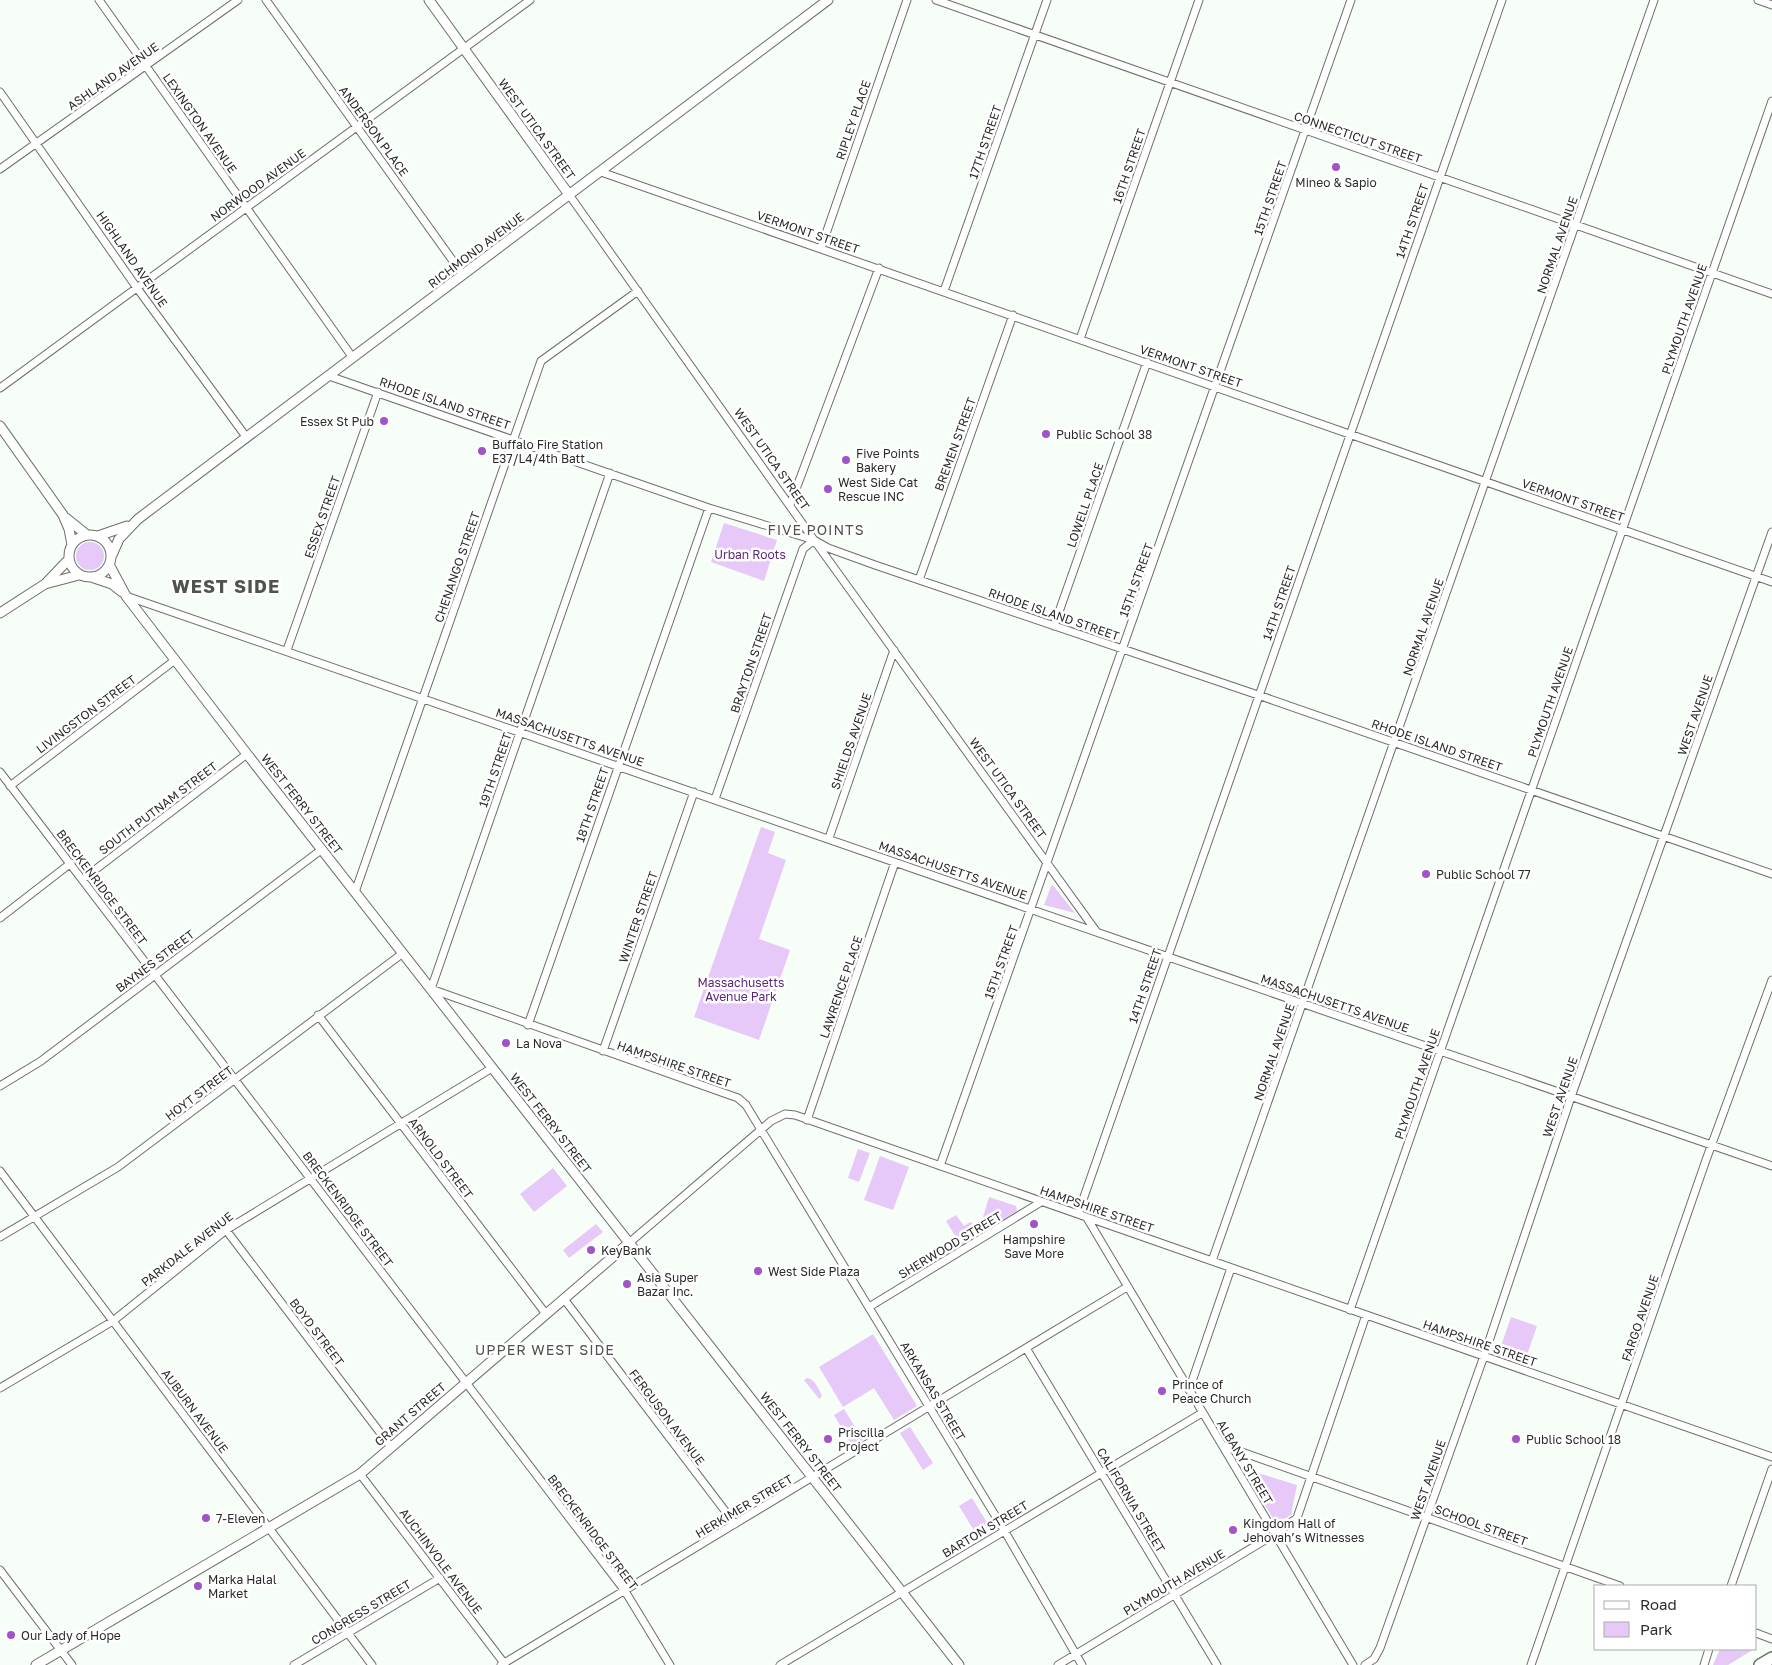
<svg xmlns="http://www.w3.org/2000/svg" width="1772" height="1665" viewBox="0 0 1772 1665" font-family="'Golos Text',sans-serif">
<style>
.green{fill:#e7c9f9}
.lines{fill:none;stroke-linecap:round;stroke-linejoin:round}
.minor-casing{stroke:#6b706b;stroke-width:9}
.tertiary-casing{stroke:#6b706b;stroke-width:11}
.primary-casing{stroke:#6b706b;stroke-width:14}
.minor{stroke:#fff;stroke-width:7}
.tertiary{stroke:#fff;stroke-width:9}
.primary{stroke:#fff;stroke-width:11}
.poi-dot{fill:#a054c6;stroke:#fff;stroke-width:2}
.labels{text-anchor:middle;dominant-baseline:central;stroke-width:5;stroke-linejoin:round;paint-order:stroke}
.street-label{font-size:12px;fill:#2a2c2a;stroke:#fff}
.poi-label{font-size:12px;fill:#2a2c2a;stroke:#fff;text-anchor:start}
.park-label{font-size:12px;fill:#5e2679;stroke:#fff}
.neighbourhood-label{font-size:14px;letter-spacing:1px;fill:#4e534e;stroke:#fff}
.district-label{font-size:18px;font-weight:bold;letter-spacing:1px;fill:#4e534e;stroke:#fff}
</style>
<rect width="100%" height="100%" fill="#f7fdf7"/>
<path class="green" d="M724,523L777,540L764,581L711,562Z
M76 556a14 14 0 1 1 28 0a14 14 0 1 1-28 0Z
M761,827L775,832L768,853L786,860L759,939L790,950L759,1040L694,1017Z
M1052,884L1075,913L1044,905Z
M858,1149L870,1153L859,1182L848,1178Z
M880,1156L909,1167L893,1210L864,1200Z
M553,1168L567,1186L534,1212L520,1194Z
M989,1197L1016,1206L1017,1211L961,1245L946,1221L956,1215L964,1226L970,1222L980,1227Z
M596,1224L603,1232L569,1258L563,1250Z
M1511,1317L1537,1326L1526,1358L1500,1349Z
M873,1334L917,1406L894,1420L874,1388L843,1407L819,1367Z
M807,1378C815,1379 819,1389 822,1396L819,1399L804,1380Z
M844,1409L863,1440L853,1447L834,1415Z
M910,1427L933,1463L923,1470L900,1433Z
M1245,1469L1297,1485L1291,1515L1276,1524Z
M972,1498L991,1529L978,1537L959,1506Z
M1720,1649H1754L1728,1665H1713Z"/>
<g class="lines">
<g class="minor-casing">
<path id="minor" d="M99,0L353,358
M266,0L463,275
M936,0L1772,294
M1758,0L1772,5
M0,92L137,288L247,438
M0,169L238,0
M601,172L1772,582
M570,196L814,540L1096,931
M821,248L907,0
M944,291L1047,0
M1080,339L1199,0
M329,376L709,508L814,540L828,548L875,565L1258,695L1772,874
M0,388L530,0
M610,473L431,989L738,1098L746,1105L1004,1530L1082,1665
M790,505L879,268
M919,580L1013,315
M126,596L1772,1166
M1054,626L1147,362
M287,650L378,392
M0,772L625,1591L670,1665
M10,786L175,660
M715,799L803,549L814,540
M829,838L894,650
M83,879L247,754
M355,892L541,361L638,291
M0,918L71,863
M318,1015L546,1314
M528,1025L709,508
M603,1051L694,792
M0,1086L41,1061L321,850
M807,1120L895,862
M940,1166L1351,0
M0,1171L372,1665
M1078,1214L1502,0
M1087,1218L1353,1665
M226,1230L391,1447
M0,1237L118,1167L403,953
M629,1243L771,1121L785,1114L795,1115L1772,1457
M1212,1261L1654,0
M564,1299L735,1524
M869,1307L1041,1202
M1350,1310L1772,101
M1026,1348L1217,1665
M0,1388L113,1321L226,1230L492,1068
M1189,1390L1231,1268
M1222,1445L1620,1586
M360,1474L504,1663
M0,1570L72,1665
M1731,1586L1772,1469
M1756,1633L1772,1639
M294,1665L440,1578
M501,1665L1127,1287
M780,1665L1202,1413
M1058,1665L1275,1534L1297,1518L1366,1315
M1365,1665L1374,1659L1380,1648L1484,1356L1571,1097L1772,532
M1531,1665L1706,1160L1772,980
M1704,1665L1709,1649"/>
</g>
<g class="tertiary-casing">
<path id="tertiary" d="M429,0L570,196
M0,426L63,515L69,529L72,545
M66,518L87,535
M69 556a21 21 0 1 1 42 0a21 21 0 1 1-42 0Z
M98,536L127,526
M112,555L119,539L138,519L828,0
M110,566L126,596L247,754L959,1665
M94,578L112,584L122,592
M47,582L69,559
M0,613L45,584L79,575
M36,1665L360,1474L629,1243"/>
</g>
<g class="primary-casing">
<path id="primary" d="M1760,1665L1772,1658"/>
</g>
<use href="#minor" class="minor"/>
<use href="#tertiary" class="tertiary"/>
<use href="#primary" class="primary"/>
</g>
<g class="poi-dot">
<circle cx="1336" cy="167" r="5"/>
<circle cx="384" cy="421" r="5"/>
<circle cx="1046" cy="434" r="5"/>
<circle cx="482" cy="451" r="5"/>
<circle cx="846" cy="460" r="5"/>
<circle cx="828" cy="489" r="5"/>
<circle cx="1426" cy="874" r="5"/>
<circle cx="506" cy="1043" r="5"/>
<circle cx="1034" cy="1224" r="5"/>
<circle cx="591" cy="1250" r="5"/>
<circle cx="758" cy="1271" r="5"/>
<circle cx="627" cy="1284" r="5"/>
<circle cx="1162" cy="1391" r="5"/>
<circle cx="828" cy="1439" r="5"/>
<circle cx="1516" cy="1439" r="5"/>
<circle cx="206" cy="1518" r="5"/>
<circle cx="1233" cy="1530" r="5"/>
<circle cx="198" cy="1586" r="5"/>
<circle cx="11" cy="1635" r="5"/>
</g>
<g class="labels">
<g class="street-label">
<text transform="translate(113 76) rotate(-35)">ASHLAND AVENUE</text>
<text transform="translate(853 120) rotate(-71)">RIPLEY PLACE</text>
<text transform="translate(200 123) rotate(55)">LEXINGTON AVENUE</text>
<text transform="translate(537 129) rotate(54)">WEST UTICA STREET</text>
<text transform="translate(374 131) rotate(54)">ANDERSON PLACE</text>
<text transform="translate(1358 137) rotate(19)">CONNECTICUT STREET</text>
<text transform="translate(985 142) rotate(-71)">17TH STREET</text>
<text transform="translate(1129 166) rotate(-71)">16TH STREET</text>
<text transform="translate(258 185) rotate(-36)">NORWOOD AVENUE</text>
<text transform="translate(1270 198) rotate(-71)">15TH STREET</text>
<text transform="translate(1412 221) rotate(-71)">14TH STREET</text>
<text transform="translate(808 232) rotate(19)">VERMONT STREET</text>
<text transform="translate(1557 245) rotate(-71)">NORMAL AVENUE</text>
<text transform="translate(476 250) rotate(-37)">RICHMOND AVENUE</text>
<text transform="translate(132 259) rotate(55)">HIGHLAND AVENUE</text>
<text transform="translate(1684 319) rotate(-71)">PLYMOUTH AVENUE</text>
<text transform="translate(1191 366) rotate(19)">VERMONT STREET</text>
<text transform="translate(445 403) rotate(19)">RHODE ISLAND STREET</text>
<text transform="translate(955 444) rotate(-70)">BREMEN STREET</text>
<text transform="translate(772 459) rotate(55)">WEST UTICA STREET</text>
<text transform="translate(1573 500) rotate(19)">VERMONT STREET</text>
<text transform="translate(1085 505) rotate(-71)">LOWELL PLACE</text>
<text transform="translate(322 517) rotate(-71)">ESSEX STREET</text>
<text transform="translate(457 567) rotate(-71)">CHENANGO STREET</text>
<text transform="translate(1136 580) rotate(-70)">15TH STREET</text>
<text transform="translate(1279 603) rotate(-71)">14TH STREET</text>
<text transform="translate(1054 614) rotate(19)">RHODE ISLAND STREET</text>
<text transform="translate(1423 627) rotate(-71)">NORMAL AVENUE</text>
<text transform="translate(751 663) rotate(-71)">BRAYTON STREET</text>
<text transform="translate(1550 702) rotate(-71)">PLYMOUTH AVENUE</text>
<text transform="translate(86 714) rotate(-37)">LIVINGSTON STREET</text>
<text transform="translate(1695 715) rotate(-71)">WEST AVENUE</text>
<text transform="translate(570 737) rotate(19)">MASSACHUSETTS AVENUE</text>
<text transform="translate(851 741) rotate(-71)">SHIELDS AVENUE</text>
<text transform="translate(1437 745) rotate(19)">RHODE ISLAND STREET</text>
<text transform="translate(495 770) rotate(-71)">19TH STREET</text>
<text transform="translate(1008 788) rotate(54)">WEST UTICA STREET</text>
<text transform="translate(302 804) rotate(52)">WEST FERRY STREET</text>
<text transform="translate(592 805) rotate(-71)">18TH STREET</text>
<text transform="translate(158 808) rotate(-37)">SOUTH PUTNAM STREET</text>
<text transform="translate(953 870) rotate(19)">MASSACHUSETTS AVENUE</text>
<text transform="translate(102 887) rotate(53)">BRECKENRIDGE STREET</text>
<text transform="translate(638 917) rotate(-71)">WINTER STREET</text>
<text transform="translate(155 961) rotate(-37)">BAYNES STREET</text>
<text transform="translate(1001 962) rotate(-70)">15TH STREET</text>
<text transform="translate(1145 986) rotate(-71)">14TH STREET</text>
<text transform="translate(841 987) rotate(-71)">LAWRENCE PLACE</text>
<text transform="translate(1335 1003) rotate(19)">MASSACHUSETTS AVENUE</text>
<text transform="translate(1274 1052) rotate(-71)">NORMAL AVENUE</text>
<text transform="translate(674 1064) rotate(19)">HAMPSHIRE STREET</text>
<text transform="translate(1417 1084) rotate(-71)">PLYMOUTH AVENUE</text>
<text transform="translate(199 1093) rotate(-37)">HOYT STREET</text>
<text transform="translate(1560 1097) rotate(-71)">WEST AVENUE</text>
<text transform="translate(551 1123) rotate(52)">WEST FERRY STREET</text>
<text transform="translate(441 1158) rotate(53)">ARNOLD STREET</text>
<text transform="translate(348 1209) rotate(53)">BRECKENRIDGE STREET</text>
<text transform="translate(1097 1209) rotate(19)">HAMPSHIRE STREET</text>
<text transform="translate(950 1245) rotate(-31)">SHERWOOD STREET</text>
<text transform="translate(187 1249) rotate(-38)">PARKDALE AVENUE</text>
<text transform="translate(1640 1318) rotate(-71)">FARGO AVENUE</text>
<text transform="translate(317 1332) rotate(53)">BOYD STREET</text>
<text transform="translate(1480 1343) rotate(19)">HAMPSHIRE STREET</text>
<text transform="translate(933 1391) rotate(59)">ARKANSAS STREET</text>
<text transform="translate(195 1411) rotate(53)">AUBURN AVENUE</text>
<text transform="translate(410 1414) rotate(-41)">GRANT STREET</text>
<text transform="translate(667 1417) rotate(53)">FERGUSON AVENUE</text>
<text transform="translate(801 1442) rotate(52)">WEST FERRY STREET</text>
<text transform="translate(1245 1462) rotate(59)">ALBANY STREET</text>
<text transform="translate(1428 1480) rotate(-71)">WEST AVENUE</text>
<text transform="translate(1131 1500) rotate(59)">CALIFORNIA STREET</text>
<text transform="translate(744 1506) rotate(-31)">HERKIMER STREET</text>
<text transform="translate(1481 1525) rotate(20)">SCHOOL STREET</text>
<text transform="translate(985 1529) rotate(-31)">BARTON STREET</text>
<text transform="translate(593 1532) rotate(53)">BRECKENRIDGE STREET</text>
<text transform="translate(441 1561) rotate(53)">AUCHINVOLE AVENUE</text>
<text transform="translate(1174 1582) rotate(-31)">PLYMOUTH AVENUE</text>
<text transform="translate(361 1612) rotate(-31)">CONGRESS STREET</text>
</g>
<g class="poi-label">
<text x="1336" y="182" text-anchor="middle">Mineo &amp; Sapio</text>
<text x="374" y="421" text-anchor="end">Essex St Pub</text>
<text x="1056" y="434">Public School 38</text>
<text x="492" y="444">Buffalo Fire Station<tspan x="492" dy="14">E37/L4/4th Batt</tspan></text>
<text x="856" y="453">Five Points<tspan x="856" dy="14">Bakery</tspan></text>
<text x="838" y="482">West Side Cat<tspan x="838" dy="14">Rescue INC</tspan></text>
<text x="1436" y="874">Public School 77</text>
<text x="516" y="1043">La Nova</text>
<text x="1034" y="1239" text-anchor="middle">Hampshire<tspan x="1034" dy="14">Save More</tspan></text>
<text x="601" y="1250">KeyBank</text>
<text x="768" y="1271">West Side Plaza</text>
<text x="637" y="1277">Asia Super<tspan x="637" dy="14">Bazar Inc.</tspan></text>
<text x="1172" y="1384">Prince of<tspan x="1172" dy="14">Peace Church</tspan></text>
<text x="838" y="1432">Priscilla<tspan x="838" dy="14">Project</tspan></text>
<text x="1526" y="1439">Public School 18</text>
<text x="216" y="1518">7-Eleven</text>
<text x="1243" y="1523">Kingdom Hall of<tspan x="1243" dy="14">Jehovah’s Witnesses</tspan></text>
<text x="208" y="1579">Marka Halal<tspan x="208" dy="14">Market</tspan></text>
<text x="21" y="1635">Our Lady of Hope</text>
</g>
<g class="park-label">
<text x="750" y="554">Urban Roots</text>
<text x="741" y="982">Massachusetts<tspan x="741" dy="14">Avenue Park</tspan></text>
</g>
<g class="neighbourhood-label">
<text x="816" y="529">FIVE POINTS</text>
<text x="545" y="1349">UPPER WEST SIDE</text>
</g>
<g class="district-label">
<text x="226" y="586">WEST SIDE</text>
</g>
</g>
<rect x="1594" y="1585" width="162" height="65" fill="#ffffff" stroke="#aaabaa"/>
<rect x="1604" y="1601" width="25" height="8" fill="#ffffff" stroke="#aaabaa"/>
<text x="1640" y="1610" font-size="15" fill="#2a2c2a">Road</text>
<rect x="1604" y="1622" width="25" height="15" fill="#e7c9f9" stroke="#aaabaa"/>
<text x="1640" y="1635" font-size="15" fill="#2a2c2a">Park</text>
</svg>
